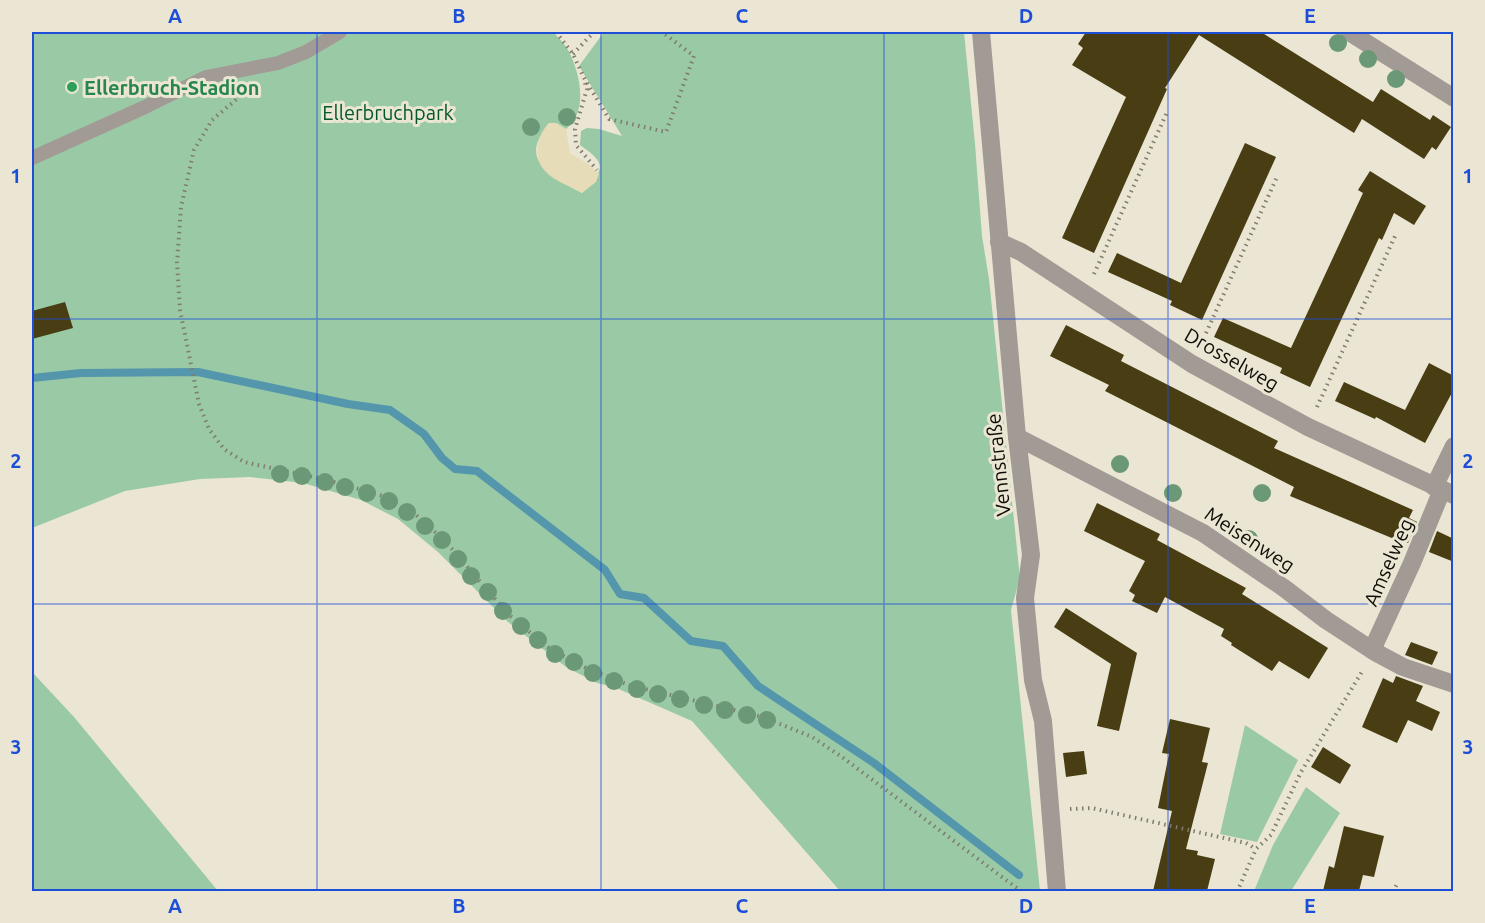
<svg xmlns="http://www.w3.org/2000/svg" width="1485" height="923" viewBox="0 0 1485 923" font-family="Ubuntu,sans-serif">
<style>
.green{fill:#9ac9a6}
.sand{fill:#e6dcb7}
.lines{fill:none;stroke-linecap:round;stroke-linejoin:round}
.stream{stroke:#5496ac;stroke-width:8}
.building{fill:#483d13}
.path{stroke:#7f7c6f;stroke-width:4;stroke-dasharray:1.5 4.5;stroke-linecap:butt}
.service{stroke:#a29b95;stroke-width:14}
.minor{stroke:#a29b95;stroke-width:18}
.tree{fill:#6b9877}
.grid{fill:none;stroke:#1d4ed8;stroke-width:1.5;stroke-opacity:0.55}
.leisure-dot{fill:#2e9e5b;stroke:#ebe6d3;stroke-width:2}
.labels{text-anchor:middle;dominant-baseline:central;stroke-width:6;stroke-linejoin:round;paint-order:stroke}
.leisure-label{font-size:20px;font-weight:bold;fill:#27864d;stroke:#ebe6d3;text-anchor:start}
.park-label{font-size:20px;fill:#03582b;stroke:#ebe6d3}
.street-label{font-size:20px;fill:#0f0d07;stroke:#ebe6d3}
.neatline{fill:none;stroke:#1d4ed8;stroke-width:2}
.grid-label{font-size:20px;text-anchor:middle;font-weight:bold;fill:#1d4ed8}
</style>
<rect width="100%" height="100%" fill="#ebe6d3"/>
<g class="green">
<path d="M32,32h308l-67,36 26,-6 23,-12 28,-18h203c5,5 11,11 15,18 12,22 21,61 -2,79l-10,-6c-5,4 -14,10 -17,16 -14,28 25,44 43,54 21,-23 27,-28 -2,-48l1,-14 6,-3 12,1 23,7 -43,-70 25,-34h360l11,112 7,92 7,43 31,299 -9,32 29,281h-200l-148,-170 -78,-34 -17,-4 -31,-16 -58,-45 -70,-70 -40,-33 -37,-19 -58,-17 -53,-6 -50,2 -75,12 -93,37z"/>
<polygon points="32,672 74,717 218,891 32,891"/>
<polygon points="1245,725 1298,760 1257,842 1220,834"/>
<polygon points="1306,787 1340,813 1291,891 1254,891 1273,845"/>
</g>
<path class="sand" d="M549,123h7l10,6 4,24 18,11 11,10 -3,8 -14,11c-12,-7 -28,-12 -37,-22 -13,-14 -8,-36 4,-48z"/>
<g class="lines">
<polyline class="stream" points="32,378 81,373 198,372 348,404 390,410 424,434 442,458 455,469 477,471 605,570 620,594 644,598 691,641 723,646 758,686 874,763 1019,875"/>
</g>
<g class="building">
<polygon points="1086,32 1261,32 1373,102 1381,89 1430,120 1433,115 1451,127 1436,150 1432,147 1424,159 1362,119 1354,133 1199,35 1165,88 1167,89 1094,253 1062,238 1126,97 1072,65 1083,48 1078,44"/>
<polygon points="1245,143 1276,157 1202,320 1170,305 1172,301 1108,272 1117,253 1181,283"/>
<polygon points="1370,171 1426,206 1414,225 1394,213 1382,240 1379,238 1310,387 1280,373 1282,368 1214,337 1223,318 1291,348 1363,193 1358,190"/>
<polygon points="65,302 73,328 32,339 32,311"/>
<polygon points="1066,325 1124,355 1121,361 1278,441 1274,448 1413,510 1409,518 1417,522 1408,543 1400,539 1399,541 1290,496 1294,487 1105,391 1109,385 1050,356"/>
<polygon points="1429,363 1454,376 1454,389 1425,443 1376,417 1375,419 1335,401 1344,382 1405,410"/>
<polygon points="1097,503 1160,534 1157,540 1246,588 1242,594 1328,648 1309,679 1279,661 1272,671 1231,645 1232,643 1221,636 1224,629 1165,597 1157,613 1132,601 1135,595 1129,591 1145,561 1084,531"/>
<polygon points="1437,531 1454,539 1454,562 1429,552"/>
<polygon points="1066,608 1137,653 1119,731 1097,726 1111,664 1054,627"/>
<polygon points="1411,642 1438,652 1432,665 1405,655"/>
<polygon points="1396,676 1423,686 1416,701 1440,712 1432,731 1408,720 1397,743 1362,727 1383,678 1393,683"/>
<polygon points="1170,719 1210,728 1202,762 1208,763 1186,849 1198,851 1197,855 1215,859 1207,891 1153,891 1172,811 1158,808 1169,754 1162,753"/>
<polygon points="1323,747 1351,765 1340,784 1311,767"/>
<polygon points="1084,751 1087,774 1066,777 1063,753"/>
<polygon points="1344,826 1384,836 1374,877 1363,875 1359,891 1323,891 1329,866 1334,868"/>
</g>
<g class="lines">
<g class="path">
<polyline points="556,32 573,54 583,76 609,119 666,132 694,56 662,32"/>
<polyline points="573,54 594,32"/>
<polyline points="585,83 587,89 575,129 576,145 597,170"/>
<polyline points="250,88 212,120 194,150 181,207 177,263 180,310 199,404 209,429 224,449 244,462 327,480 380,495 416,515 446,542 508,614 550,649 588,669 629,685 763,717 812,737 842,757 1022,892"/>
<polyline points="1094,274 1168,110"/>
<polyline points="1201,344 1277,177"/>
<polyline points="1317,407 1396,234"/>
<polyline points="1070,809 1092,808 1246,843 1256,849"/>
<polyline points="1237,892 1256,849 1271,835 1301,772 1363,670"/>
<polyline points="1393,892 1397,884"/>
</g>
<polyline class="service" points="32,158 145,107 206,77 278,63 306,52 340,32"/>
<g class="minor">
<polyline points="981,32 1017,437 1031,555 1025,598 1033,680 1043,721 1057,892"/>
<polyline points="1349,32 1454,98"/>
<polyline points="999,242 1021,252 1192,364 1308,427 1454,495"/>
<polyline points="1017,437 1203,533 1284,588 1326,620 1375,652 1403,667 1454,684"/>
<polyline points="1434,487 1454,446"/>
<polyline points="1372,650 1412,563 1442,490"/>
</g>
</g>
<g class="tree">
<circle cx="1338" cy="43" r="9"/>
<circle cx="1368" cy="59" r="9"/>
<circle cx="1396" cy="79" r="9"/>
<circle cx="567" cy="117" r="9"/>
<circle cx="531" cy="127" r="9"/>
<circle cx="1120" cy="464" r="9"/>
<circle cx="280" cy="474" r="9"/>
<circle cx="302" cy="476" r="9"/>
<circle cx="325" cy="482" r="9"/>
<circle cx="345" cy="487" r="9"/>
<circle cx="367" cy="493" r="9"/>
<circle cx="1173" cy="493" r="9"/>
<circle cx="1262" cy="493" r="9"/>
<circle cx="389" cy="501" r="9"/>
<circle cx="407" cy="512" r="9"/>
<circle cx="425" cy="526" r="9"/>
<circle cx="1249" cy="539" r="9"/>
<circle cx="442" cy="540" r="9"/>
<circle cx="458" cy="559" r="9"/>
<circle cx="471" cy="576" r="9"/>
<circle cx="488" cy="592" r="9"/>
<circle cx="503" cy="611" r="9"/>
<circle cx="521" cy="626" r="9"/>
<circle cx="538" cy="640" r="9"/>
<circle cx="555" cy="654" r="9"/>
<circle cx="574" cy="662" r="9"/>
<circle cx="593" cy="673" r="9"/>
<circle cx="614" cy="681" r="9"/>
<circle cx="637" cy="689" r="9"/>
<circle cx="658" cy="694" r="9"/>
<circle cx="680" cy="699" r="9"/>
<circle cx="704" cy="705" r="9"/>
<circle cx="725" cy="710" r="9"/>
<circle cx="747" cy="715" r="9"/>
<circle cx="767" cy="720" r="9"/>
</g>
<path class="grid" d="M317,32v860M601,32v860M884,32v860M1168,32v860M32,319h1422M32,604h1422"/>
<circle class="leisure-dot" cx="72" cy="87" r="6"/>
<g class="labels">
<g class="leisure-label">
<text x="84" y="87">Ellerbruch-Stadion</text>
</g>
<g class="park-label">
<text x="388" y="112">Ellerbruchpark</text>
</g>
<g class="street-label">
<text transform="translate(1232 359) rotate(30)">Drosselweg</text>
<text transform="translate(998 465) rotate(-96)">Vennstraße</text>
<text transform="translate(1250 539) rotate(33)">Meisenweg</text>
<text transform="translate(1388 562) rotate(-66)">Amselweg</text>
</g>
</g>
<rect width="1485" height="923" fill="none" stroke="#ebe6d3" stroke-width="66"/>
<rect x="33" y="33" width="1419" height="857" class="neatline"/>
<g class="grid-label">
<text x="175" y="23">A</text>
<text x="459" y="23">B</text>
<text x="742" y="23">C</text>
<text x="1026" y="23">D</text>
<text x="1310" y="23">E</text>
<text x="16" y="183">1</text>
<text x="1468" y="183">1</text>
<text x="16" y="468">2</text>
<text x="1468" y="468">2</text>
<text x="16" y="754">3</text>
<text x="1468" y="754">3</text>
<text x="175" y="913">A</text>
<text x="459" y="913">B</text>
<text x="742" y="913">C</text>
<text x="1026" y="913">D</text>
<text x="1310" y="913">E</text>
</g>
</svg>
